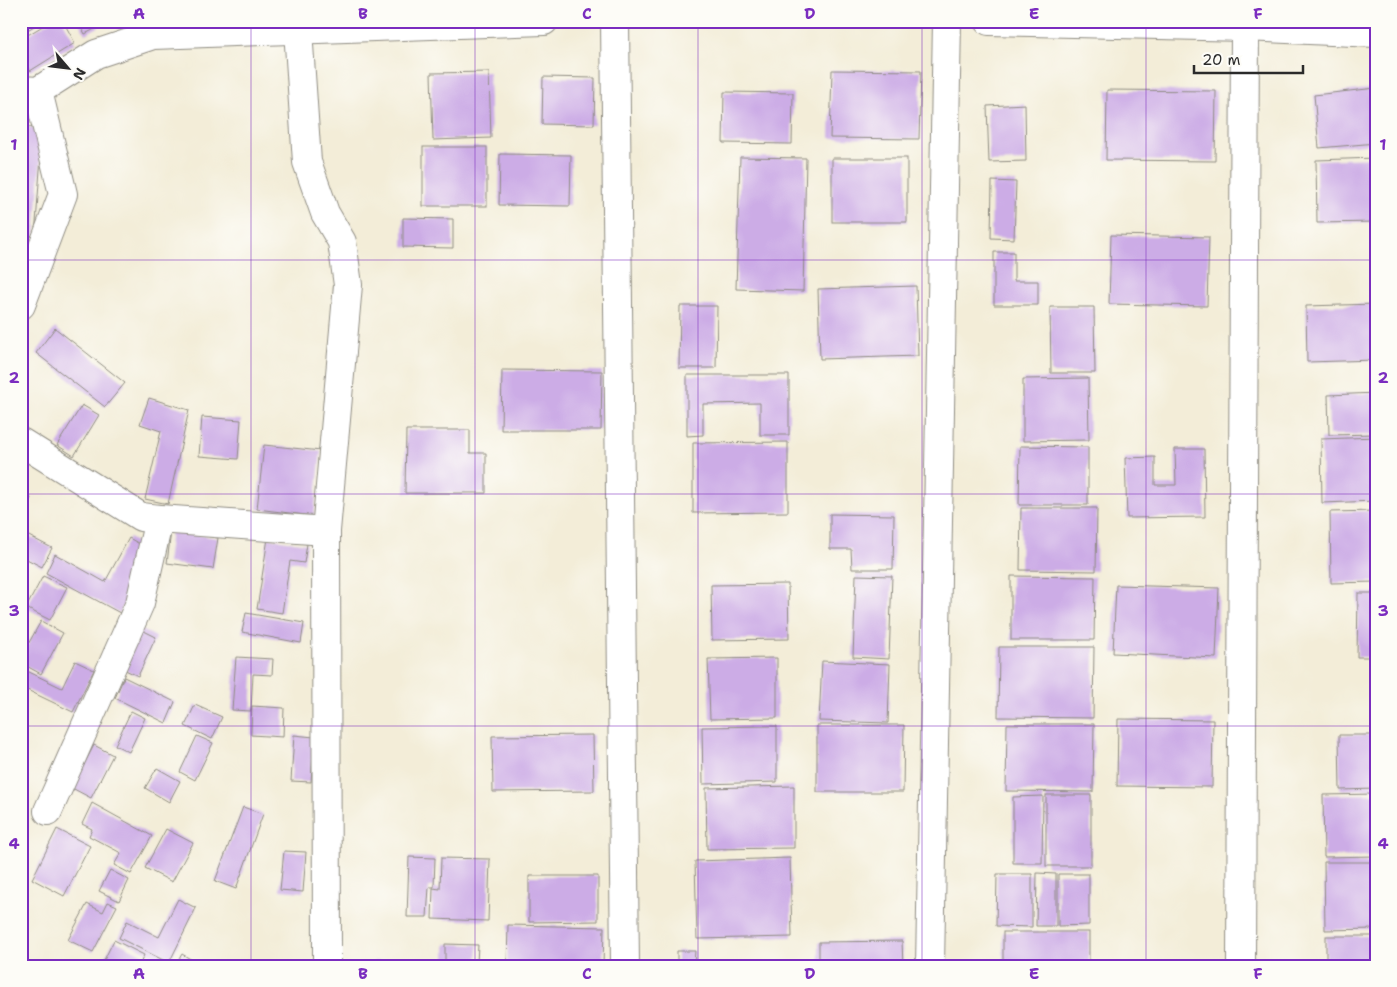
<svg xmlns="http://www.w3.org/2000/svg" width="1397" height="987" viewBox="0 0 1397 987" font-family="'Shantell Sans',sans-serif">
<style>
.building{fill:#ccace6}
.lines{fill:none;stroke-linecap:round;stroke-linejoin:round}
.street-casing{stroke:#8f8c82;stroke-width:30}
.street{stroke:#fff;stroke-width:28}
.grid{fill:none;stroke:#7b2cbf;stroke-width:1;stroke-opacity:0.55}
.neatline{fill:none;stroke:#7b2cbf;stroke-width:2}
.grid-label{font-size:16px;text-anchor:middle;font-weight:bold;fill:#7b2cbf}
</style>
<rect width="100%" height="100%" fill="#fdfcf7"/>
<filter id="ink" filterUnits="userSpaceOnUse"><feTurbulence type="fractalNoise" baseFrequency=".02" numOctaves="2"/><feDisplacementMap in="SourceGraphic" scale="10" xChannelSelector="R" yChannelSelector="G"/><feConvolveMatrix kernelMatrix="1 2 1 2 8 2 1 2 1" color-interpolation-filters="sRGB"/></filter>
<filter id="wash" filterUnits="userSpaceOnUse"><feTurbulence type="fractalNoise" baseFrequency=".0096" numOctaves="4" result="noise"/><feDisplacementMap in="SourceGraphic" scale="20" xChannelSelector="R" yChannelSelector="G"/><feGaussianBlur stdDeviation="1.12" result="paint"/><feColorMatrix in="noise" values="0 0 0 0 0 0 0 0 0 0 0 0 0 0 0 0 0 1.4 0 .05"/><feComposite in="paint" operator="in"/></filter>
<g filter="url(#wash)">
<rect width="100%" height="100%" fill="#f3edd8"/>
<g id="blocks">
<g class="building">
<polygon points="21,21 42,21 21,34"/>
<polygon points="51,21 63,21 75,43 30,71 21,56 21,39"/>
<polygon points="78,21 110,21 85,34"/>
<polygon points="832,70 921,71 919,139 830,138"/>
<polygon points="489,72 491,138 433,140 431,73"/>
<polygon points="543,77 595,78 594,125 542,124"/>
<polygon points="1376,88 1376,143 1319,148 1314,95"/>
<polygon points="1107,90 1216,91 1215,161 1106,160"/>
<polygon points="724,92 793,93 792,144 723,143"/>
<polygon points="1025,104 1026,161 989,162 987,106"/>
<polygon points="21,125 43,130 35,236 21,234"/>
<rect x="423" y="147" width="64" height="59"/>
<polygon points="500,154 571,155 570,206 499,205"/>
<polygon points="740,157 806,158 803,291 736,289"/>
<rect x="832" y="158" width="75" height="64"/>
<polygon points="1376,158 1376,222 1317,223 1316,160"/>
<polygon points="992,181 1016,182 1014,239 991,238"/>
<polygon points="403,218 453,219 453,248 403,247"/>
<polygon points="1111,235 1209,237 1207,306 1109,304"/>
<polygon points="994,252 1014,252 1014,281 1038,281 1038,305 994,305"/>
<polygon points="916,286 918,356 820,359 818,289"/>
<polygon points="1376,304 1376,360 1307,362 1306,306"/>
<polygon points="680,306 717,306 716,368 679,368"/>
<polygon points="1050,307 1094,307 1095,373 1051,373"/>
<polygon points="55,328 125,383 105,407 36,353"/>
<polygon points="502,370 602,371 601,430 501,430"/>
<polygon points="687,375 789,375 789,435 760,435 760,403 703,404 703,435 687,436"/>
<polygon points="1088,378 1089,440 1023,441 1023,379"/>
<polygon points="1376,393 1376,434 1329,435 1328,395"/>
<polygon points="149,398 189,410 168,504 145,499 161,431 140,424"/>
<polygon points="82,405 99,415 74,456 57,445"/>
<polygon points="202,417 241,420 238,459 199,456"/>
<polygon points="406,430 470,430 470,453 486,453 486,493 405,493"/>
<polygon points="1376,437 1376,501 1322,503 1321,439"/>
<polygon points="788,442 788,512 693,513 693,443"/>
<polygon points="264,445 321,451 314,516 257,509"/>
<polygon points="1020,446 1088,447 1088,505 1019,505"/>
<polygon points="1175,449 1204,449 1205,517 1127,518 1125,458 1155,457 1155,485 1176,485"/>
<polygon points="21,493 31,498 21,517"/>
<polygon points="1021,508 1097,508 1096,571 1020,570"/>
<polygon points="1376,511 1376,582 1331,583 1330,512"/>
<polygon points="830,514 894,515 893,569 852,569 851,549 830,549"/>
<polygon points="171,531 218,538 213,569 167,563"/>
<polygon points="21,532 52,548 42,567 21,556"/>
<polygon points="129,538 145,547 139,573 120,613 46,573 55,554 105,582"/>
<polygon points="268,538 307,544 304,563 290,561 282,613 257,609"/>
<polygon points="856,575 892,576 889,659 853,657"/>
<polygon points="43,576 67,587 50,620 26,608"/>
<polygon points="1011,576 1095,577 1094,640 1011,640"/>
<polygon points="788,584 789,639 712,640 711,585"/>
<polygon points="1116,585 1219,588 1216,658 1113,653"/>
<polygon points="1358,593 1376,593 1376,657 1357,657"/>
<polygon points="246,613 304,623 301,643 242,632"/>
<polygon points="41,621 63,633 41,674 21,663 21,657"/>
<polygon points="140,629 156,637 138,676 121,668"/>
<polygon points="999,647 1094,647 1093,718 998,717"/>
<polygon points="236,657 273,659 272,675 253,674 251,711 232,710"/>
<polygon points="777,658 777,718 710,719 708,659"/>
<polygon points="75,661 94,670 73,712 21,687 21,668 62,688"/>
<polygon points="822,661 890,664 888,723 819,721"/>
<polygon points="124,677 175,702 166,723 115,698"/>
<polygon points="195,705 222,717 212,739 185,726"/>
<polygon points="252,706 284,708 283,737 251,735"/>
<polygon points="131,711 145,718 129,752 115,745"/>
<polygon points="1118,719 1213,720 1212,787 1117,786"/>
<polygon points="1007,724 1094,724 1093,792 1006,791"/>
<polygon points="817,725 904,725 903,792 817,792"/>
<polygon points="777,726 777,782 703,784 702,727"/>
<polygon points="294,735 314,737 311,782 291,781"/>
<polygon points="593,735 594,791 493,792 492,736"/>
<polygon points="1339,735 1376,735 1376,789 1340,790"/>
<polygon points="197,736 213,743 195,780 180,772"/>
<polygon points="94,745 113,755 91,798 72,788"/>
<polygon points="157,768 180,781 169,802 145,788"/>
<polygon points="794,786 794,848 707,849 706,788"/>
<polygon points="1376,794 1376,856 1324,857 1323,795"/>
<rect x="1046" y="795" width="45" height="71"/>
<polygon points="1043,796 1042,863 1013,863 1013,797"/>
<polygon points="92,803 152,836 131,874 114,865 121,853 89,836 92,829 82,824"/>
<polygon points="243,807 263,814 236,889 215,881"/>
<polygon points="57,829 90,846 64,896 32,879"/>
<polygon points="166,829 193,843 172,882 145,868"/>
<polygon points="284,851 306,852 303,892 280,890"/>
<polygon points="409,857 435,858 434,887 429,887 427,917 407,917"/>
<polygon points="441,858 490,859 488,921 432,919 433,888 440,889"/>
<polygon points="790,858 792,937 697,939 695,861"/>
<polygon points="1324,862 1376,862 1376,929 1325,930"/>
<polygon points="110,870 129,880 119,901 99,891"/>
<polygon points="1037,873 1056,874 1056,926 1036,926"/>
<polygon points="997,874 1032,874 1032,927 996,926"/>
<polygon points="1058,874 1089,874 1089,925 1058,926"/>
<polygon points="529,876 598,876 598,921 529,922"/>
<polygon points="178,899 196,908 169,963 119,938 127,921 159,937"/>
<polygon points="108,902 117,906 93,952 68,940 87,904 103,912"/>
<polygon points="508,925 604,927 603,966 507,966"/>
<rect x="1003" y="932" width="86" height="34"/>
<rect x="1326" y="936" width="50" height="30"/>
<polygon points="114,940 144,955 139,966 101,966"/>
<polygon points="902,941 903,966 819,966 819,942"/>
<polygon points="445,944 478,945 477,963 445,962"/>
<polygon points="677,951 695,951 694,966 677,966"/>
<polygon points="182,954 202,966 175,966"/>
<polygon points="374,961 402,962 402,966 374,966"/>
</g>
</g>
</g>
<g filter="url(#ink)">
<use href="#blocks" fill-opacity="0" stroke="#8f8c82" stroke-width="1"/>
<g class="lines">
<g class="street-casing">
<g id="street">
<polyline points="615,21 625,966"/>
<polyline points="989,21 1245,27 1376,33"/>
<polyline points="298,30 307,162 325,213 342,242 348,285 326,531 327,966"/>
<polyline points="21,90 38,91 96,54 153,35 544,21"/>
<polyline points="21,305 63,194 38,91"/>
<polyline points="21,442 141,517 159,519 326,531"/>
<polyline points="48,811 140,603 159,519"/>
<polyline points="930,966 947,21"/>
<polyline points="1241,966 1245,21"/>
</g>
</g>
<use href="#street" class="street"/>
</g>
</g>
<path class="grid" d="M251,21v945M475,21v945M698,21v945M922,21v945M1146,21v945M21,260h1355M21,494h1355M21,726h1355"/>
<rect width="1397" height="987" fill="none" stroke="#fdfcf7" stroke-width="55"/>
<g transform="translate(68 68) rotate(118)" stroke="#fdfcf7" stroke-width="4" paint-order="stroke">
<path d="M0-4L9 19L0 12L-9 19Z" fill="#2b2b2b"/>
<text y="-8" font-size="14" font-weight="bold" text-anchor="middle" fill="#2b2b2b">N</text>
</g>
<path d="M1194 65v8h109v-8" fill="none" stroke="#2b2b2b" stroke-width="2.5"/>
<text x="1202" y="65" font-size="15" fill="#2b2b2b" stroke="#fdfcf7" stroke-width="4" paint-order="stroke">20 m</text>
<rect x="28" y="28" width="1342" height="932" class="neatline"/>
<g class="grid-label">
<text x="139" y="19">A</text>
<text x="363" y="19">B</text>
<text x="587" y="19">C</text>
<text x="810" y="19">D</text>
<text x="1034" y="19">E</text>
<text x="1258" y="19">F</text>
<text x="14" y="150">1</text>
<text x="1383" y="150">1</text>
<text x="14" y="383">2</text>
<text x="1383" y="383">2</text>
<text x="14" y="616">3</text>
<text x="1383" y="616">3</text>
<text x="14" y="849">4</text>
<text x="1383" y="849">4</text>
<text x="139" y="979">A</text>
<text x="363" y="979">B</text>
<text x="587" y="979">C</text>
<text x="810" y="979">D</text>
<text x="1034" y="979">E</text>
<text x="1258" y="979">F</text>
</g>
</svg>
